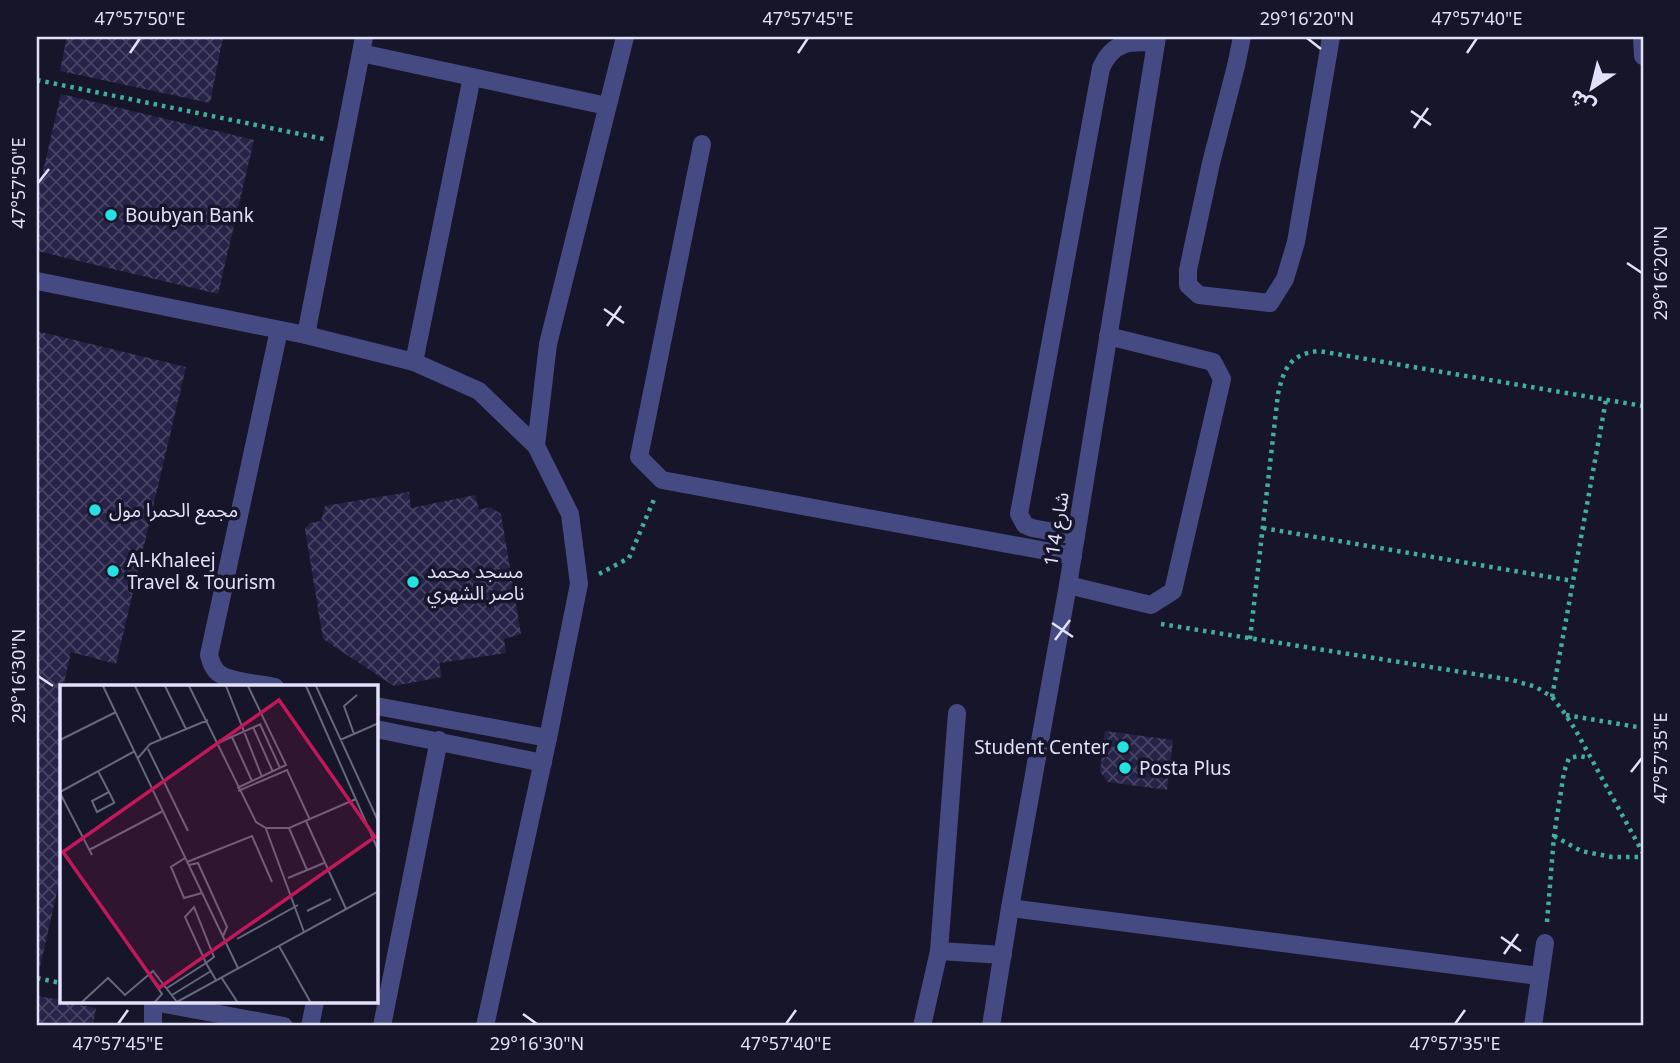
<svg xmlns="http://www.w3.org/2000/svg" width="1680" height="1063" viewBox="0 0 1680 1063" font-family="'Noto Sans','Noto Sans Arabic',sans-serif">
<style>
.building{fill:url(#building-cross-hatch)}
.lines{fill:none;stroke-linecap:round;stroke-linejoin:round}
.path{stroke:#42ae9d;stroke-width:4.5;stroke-dasharray:3.5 5;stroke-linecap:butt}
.minor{stroke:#464a82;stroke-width:18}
.ticks{fill:none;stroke:#e1e1fb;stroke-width:2.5}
.poi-dot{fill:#26e1e2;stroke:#161529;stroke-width:2.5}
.labels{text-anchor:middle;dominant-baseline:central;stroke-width:7;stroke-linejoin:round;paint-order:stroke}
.poi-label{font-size:19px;fill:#e1e1fb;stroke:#161529;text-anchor:start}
.street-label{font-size:19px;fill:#e1e1fb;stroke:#161529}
.inset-road{fill:none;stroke:#67677d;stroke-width:2}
.view{fill:#c2185b;fill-opacity:0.15;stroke:#c2185b;stroke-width:3.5}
.inset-edge{fill:none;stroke:#e1e1fb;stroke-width:3.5}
.neatline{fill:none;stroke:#e1e1fb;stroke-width:2.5}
.ticks-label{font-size:18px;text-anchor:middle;fill:#e1e1fb}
</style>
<defs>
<pattern id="building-cross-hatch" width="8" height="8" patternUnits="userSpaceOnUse" patternTransform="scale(1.75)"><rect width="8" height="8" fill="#272348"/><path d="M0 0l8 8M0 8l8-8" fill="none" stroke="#464363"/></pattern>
</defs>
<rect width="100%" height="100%" fill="#161529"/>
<g class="building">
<polygon points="67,37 223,37 210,103 60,71"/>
<polygon points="61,94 254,140 218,294 37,251 37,197"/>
<polygon points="37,331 186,367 116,664 71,652 63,687 61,687 61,874 40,967 37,967"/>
<polygon points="409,492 411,508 475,495 479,510 490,507 501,514 521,634 504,639 506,653 439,663 442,677 394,686 323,639 305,529 310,523 321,521 325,506"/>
<polygon points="1105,731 1173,740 1167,790 1108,782 1100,772"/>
<polygon points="37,996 61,1000 61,1002 96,1008 93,1026 37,1026"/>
</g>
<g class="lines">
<g class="path">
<polyline points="37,80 324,139"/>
<polyline points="1263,528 1573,581"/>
<polyline points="599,574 629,558 655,497"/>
<polyline points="1161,624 1512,680 1536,687 1552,697 1563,711 1575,729 1643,853"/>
<path d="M1250,639l28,-245c6,-26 12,-40 41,-43l324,55"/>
<polyline points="1552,697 1606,400"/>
<polyline points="1566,715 1643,728"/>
<polyline points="1554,836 1581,851 1612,857 1643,857"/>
<polyline points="1547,922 1554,836 1564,772 1569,758 1579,756 1590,758"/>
<polyline points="37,978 61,983"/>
</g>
<g class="minor">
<polyline points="1242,37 1236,66 1211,163 1188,270 1188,285 1199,295 1270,303 1285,279 1296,242 1331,37"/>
<polyline points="1642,37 1643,56"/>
<polyline points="361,53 607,106"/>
<polyline points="702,144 639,457 662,480 1073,556"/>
<polyline points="37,281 306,335 414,362 479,391 536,446 570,514 579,584 548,738 485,1026"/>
<polyline points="306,335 364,37"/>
<polyline points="414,362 472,77"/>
<polyline points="536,446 548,344 625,37"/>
<path d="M1076,536l-44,-8 -7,-3 -6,-11 82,-446c12,-27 29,-27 55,-25"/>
<polyline points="1068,585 1151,605 1173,591 1222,379 1213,362 1108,336"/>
<path d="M275,687c-13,-3 -45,-5 -55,-13 -7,-4 -9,-12 -11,-19l70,-325"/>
<polyline points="376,706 548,738"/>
<polyline points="376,729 543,763"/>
<polyline points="1010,908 1539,976"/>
<polyline points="939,951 1003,955"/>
<polyline points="153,1002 153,1026"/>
<polyline points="154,1002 284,1026"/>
<polyline points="310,1026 315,1002"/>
<polyline points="382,1026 439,740"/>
<polyline points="922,1026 939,951 957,713"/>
<polyline points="991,1026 1010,908 1068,585 1157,37"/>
<polyline points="1533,1026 1545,943"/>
</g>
</g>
<path class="ticks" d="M1307,38l14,11M130,53l10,-15M798,53l10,-15M1467,53l10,-15M1411,111l20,14M1414,128l14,-20M38,183l11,-14M1627,263l15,10M604,309l20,14M607,326l14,-20M1052,623l21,14M1055,640l15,-20M38,676l15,10M1631,772l11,-14M1501,937l20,14M1504,954l14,-20M523,1014l14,10M118,1024l10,-14M786,1024l10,-14M1455,1024l10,-14"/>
<g class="poi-dot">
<circle cx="111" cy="215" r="7"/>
<circle cx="95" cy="510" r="7"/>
<circle cx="113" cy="571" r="7"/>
<circle cx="413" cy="582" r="7"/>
<circle cx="1123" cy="747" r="7"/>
<circle cx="1125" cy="768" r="7"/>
</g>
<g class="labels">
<g class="poi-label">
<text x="125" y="215">Boubyan Bank</text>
<text x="109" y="510">مجمع الحمرا مول</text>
<text x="127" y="560">Al-Khaleej<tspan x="127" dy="22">Travel &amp; Tourism</tspan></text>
<text x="427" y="571">مسجد محمد<tspan x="427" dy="22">ناصر الشهري</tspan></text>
<text x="1109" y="747" text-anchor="end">Student Center</text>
<text x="1139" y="768">Posta Plus</text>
</g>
<g class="street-label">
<text transform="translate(1056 529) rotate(-81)">شارع 114</text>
</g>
</g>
<g transform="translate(60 685)">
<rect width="318" height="318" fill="#161529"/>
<path class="inset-road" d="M43,1l135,282M75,1l26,53M105,1l21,43M129,1l67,136 10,6h23l67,-29M166,1l36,91M246,1l73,166M256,1l63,137M200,39l20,44M193,42l20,45M294,49l-10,-28 13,-11M172,52l20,44M0,55l56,-28M280,55l39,-17M158,58l43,-19M88,64l40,82M78,73l12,-14 58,-24M38,86l11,21 5,10v1l-17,9 -5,-11 17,-9M177,103l49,-23 -38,-79M178,106l49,-21 23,50M0,107l75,-41M0,108l32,62M246,136l40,88M229,143l18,42M206,144l38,103M29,165l74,-39M125,173l-14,9 13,31 18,-5M127,177l65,-26 20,46M129,180l9,-2 29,64 -4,9M228,193l36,-15M247,226l24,-12M177,254l61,-34M219,261l32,57M89,290l13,19 -8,9M161,292l17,26M107,303l39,-25 8,-6 -20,-50 -9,10 21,46 10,17M112,310l39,-24M21,318l27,-25 17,17 28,-24 24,31M115,318l204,-112"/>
<path class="view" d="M219,15l96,137 -216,151 -96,-136z"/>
<rect width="318" height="318" class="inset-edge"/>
</g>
<rect width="1680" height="1063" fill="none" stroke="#161529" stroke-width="77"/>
<g transform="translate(1592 88) rotate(215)" stroke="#161529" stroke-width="5" paint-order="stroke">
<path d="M0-5L12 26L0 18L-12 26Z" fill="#e1e1fb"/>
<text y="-10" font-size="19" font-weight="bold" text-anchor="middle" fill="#e1e1fb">ش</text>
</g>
<rect x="38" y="38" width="1604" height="986" class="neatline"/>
<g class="ticks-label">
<text x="140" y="25">47°57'50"E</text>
<text x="808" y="25">47°57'45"E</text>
<text x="1307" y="25">29°16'20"N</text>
<text x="1477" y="25">47°57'40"E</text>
<text transform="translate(19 183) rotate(-90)" y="6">47°57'50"E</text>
<text transform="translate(1661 273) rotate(-90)" y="6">29°16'20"N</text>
<text transform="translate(19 676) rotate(-90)" y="6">29°16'30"N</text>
<text transform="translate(1661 758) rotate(-90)" y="6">47°57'35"E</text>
<text x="118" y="1050">47°57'45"E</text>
<text x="537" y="1050">29°16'30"N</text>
<text x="786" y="1050">47°57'40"E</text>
<text x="1455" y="1050">47°57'35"E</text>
</g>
</svg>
